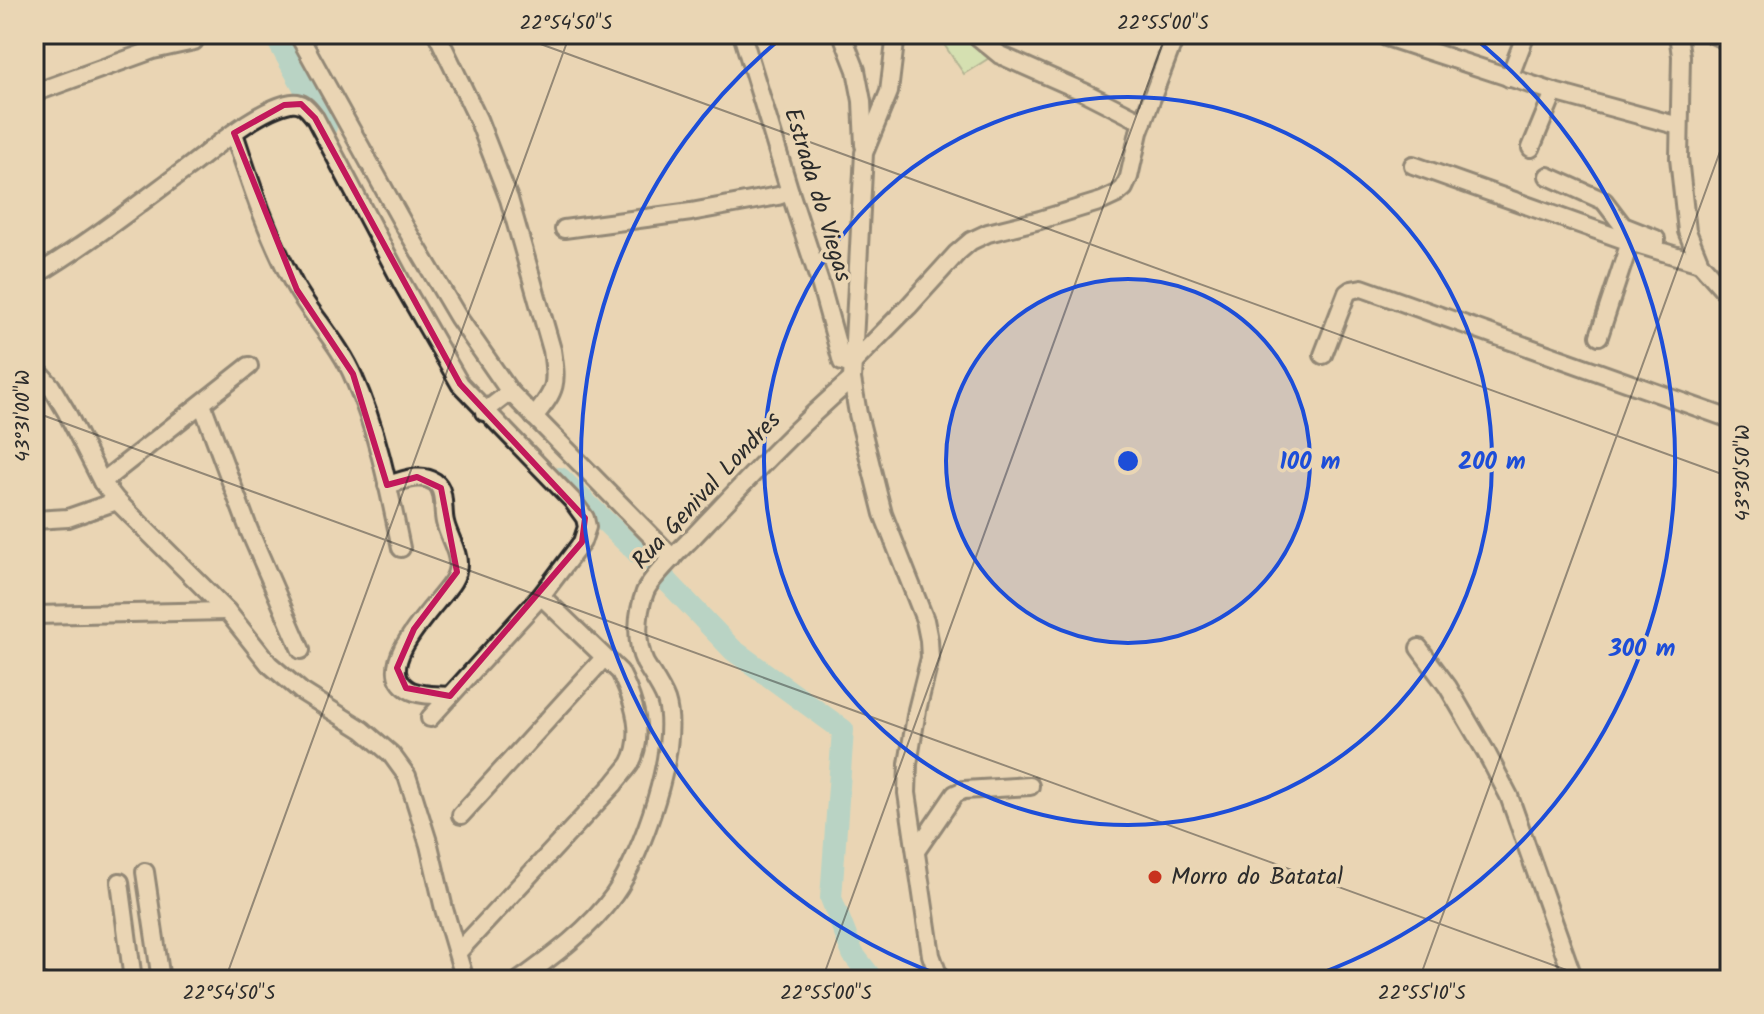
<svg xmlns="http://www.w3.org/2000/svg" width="1764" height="1014" viewBox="0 0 1764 1014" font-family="Kalam,sans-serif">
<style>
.green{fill:#bcedad;stroke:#748c6c;stroke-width:2}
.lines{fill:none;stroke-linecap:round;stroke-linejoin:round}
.river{stroke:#7fd1d7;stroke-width:22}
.minor-casing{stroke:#2b2b2b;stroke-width:22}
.minor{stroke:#ead6b4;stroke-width:16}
.marked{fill:none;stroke:#c2185b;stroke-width:6;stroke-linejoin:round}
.ticks{fill:none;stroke:#2b2b2b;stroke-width:2;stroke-opacity:0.45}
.ring{fill:none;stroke:#1d4ed8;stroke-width:4}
.poi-dot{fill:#c8321e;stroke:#ead6b4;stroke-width:3}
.labels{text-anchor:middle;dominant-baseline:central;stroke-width:7;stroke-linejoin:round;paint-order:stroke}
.street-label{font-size:24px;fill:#2b2b2b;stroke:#ead6b4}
.poi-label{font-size:24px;fill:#2b2b2b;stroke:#ead6b4;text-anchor:start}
.centre{fill:#1d4ed8;stroke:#ead6b4;stroke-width:4}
.ring-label{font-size:24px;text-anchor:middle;font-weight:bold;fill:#1d4ed8;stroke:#ead6b4;stroke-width:7;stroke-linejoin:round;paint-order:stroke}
.neatline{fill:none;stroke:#2b2b2b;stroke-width:3}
.ticks-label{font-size:20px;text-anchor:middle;fill:#2b2b2b}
</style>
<rect width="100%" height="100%" fill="#ead6b4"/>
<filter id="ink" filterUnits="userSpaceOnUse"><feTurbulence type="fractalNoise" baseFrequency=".0125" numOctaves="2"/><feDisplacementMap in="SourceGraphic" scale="16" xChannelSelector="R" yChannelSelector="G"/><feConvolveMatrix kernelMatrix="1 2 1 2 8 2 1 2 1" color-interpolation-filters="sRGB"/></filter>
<g filter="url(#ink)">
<polygon class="green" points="943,34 1027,34 964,74 943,43"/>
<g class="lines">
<g class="river">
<polyline points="274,34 326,127"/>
<polyline points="560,478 670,584 733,650 843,730 831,898 853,954 873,980"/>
</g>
<g class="minor-casing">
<g id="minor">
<polyline points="298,34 405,227 458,317 510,392 673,558"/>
<path d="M437,34l41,85 31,80 43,151c5,34 5,39 -18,67"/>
<polyline points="742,34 790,192 821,286 842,362 851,365 908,307 957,253 971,241 988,233 1040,220 1102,201 1117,194 1124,188 1129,177 1139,132 1176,34"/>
<polyline points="842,34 856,70 862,101 864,145"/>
<polyline points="896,34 889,92 864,153 852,379 858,414 883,514 925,620 929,640 930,658 917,710 908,764 907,793 931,955 940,980"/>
<polyline points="1678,34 1681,56 1679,158 1687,231 1700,263 1730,297"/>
<polyline points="1712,34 1730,42"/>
<polyline points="977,36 1000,55 1084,92 1143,122"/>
<polyline points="1386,37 1554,92 1679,126"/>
<polyline points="1509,78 1526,34"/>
<polyline points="34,93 153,50 194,41"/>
<path d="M234,133c17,52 34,104 61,153 17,30 46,60 59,92 24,54 35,112 47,170"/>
<polyline points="1531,148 1554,92"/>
<polyline points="1413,165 1630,242 1700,263"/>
<polyline points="1548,176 1604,201 1623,226 1656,239"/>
<polyline points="564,229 691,212 778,196 790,192"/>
<path d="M34,276c54,-32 102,-70 152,-107 27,-20 72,-60 105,-66 12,-2 17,6 24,15l87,165 58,101 112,116 13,18 2,9 -5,15 -41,54 -111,122"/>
<polyline points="1599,336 1630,242"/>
<polyline points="1323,355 1347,293 1351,290 1362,288 1730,419"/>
<polyline points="34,366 51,386 66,411 102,482 117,501 227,611 269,664 301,691 363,730 391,754 407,776 414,797 429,845 444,909 465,980"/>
<polyline points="202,404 249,530 301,650"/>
<polyline points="484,412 510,392"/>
<polyline points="102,482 249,366"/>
<path d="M387,485c16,-4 33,-13 48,-3 11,8 7,28 10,40 3,14 13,28 13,41 0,6 -2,13 -5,18 -12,21 -83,84 -45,108 11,7 29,6 42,7"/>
<polyline points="34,520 68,518 117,501"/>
<polyline points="34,615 227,611"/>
<polyline points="1419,648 1448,687 1486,752 1509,796 1574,980"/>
<polyline points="461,815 604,658"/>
<polyline points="916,851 955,794 964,790 1030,786"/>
<polyline points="145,872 161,980"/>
<polyline points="120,882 133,980"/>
<path d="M458,952l156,-168c5,-7 11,-13 16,-20 16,-29 4,-64 -10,-92l-79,-76"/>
<path d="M520,980c33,-24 70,-51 94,-85 28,-39 67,-149 52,-195 -5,-13 -14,-25 -21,-37 -10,-20 -8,-50 0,-71 6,-15 35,-42 48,-55 51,-54 102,-109 159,-158"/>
</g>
</g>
<use href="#minor" class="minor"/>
</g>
</g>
<path d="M0 0H1764V1014H0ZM301,104l14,14 145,266 125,134 -3,24 -132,154 -44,-8 -9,-20 17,-39 43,-57 -16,-84 -24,-11 -30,8 -34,-111 -56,-84 -63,-157 50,-28z" fill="#ead6b4" fill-opacity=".55" fill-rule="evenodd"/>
<path class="marked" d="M301,104l14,14 145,266 125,134 -3,24 -132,154 -44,-8 -9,-20 17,-39 43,-57 -16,-84 -24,-11 -30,8 -34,-111 -56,-84 -63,-157 50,-28z"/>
<path class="ticks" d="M513,34l1217,443M34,412l1560,568M34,965l42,15M225,980l345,-946M822,980l344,-946M1419,980l311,-856"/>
<circle cx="1128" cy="461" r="182" fill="#1d4ed8" fill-opacity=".12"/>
<g class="ring">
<circle cx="1128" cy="461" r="182"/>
<circle cx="1128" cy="461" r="364"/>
<path d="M954 980A547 547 0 0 1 784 36M1472 36A547 547 0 0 1 1302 980"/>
</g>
<circle class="poi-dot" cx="1155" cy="877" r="8"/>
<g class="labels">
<g class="street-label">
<text transform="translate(817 195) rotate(73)">Estrada do Viegas</text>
<text transform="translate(707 491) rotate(-47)">Rua Genival Londres</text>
</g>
<g class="poi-label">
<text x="1171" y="877">Morro do Batatal</text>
</g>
</g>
<circle cx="1128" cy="461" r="12" class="centre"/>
<g class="ring-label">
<text x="1310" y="469">100 m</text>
<text x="1492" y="469">200 m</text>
<text x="1642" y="656">300 m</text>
</g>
<rect width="1764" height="1014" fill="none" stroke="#ead6b4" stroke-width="88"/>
<rect x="44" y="44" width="1676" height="926" class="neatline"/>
<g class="ticks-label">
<text x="566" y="29">22°54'50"S</text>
<text x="1163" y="29">22°55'00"S</text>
<text transform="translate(22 416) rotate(-90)" y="7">43°31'00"W</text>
<text transform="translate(1742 473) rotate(-90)" y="7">43°30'50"W</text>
<text x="229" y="999">22°54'50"S</text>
<text x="826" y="999">22°55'00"S</text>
<text x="1422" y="999">22°55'10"S</text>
</g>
</svg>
